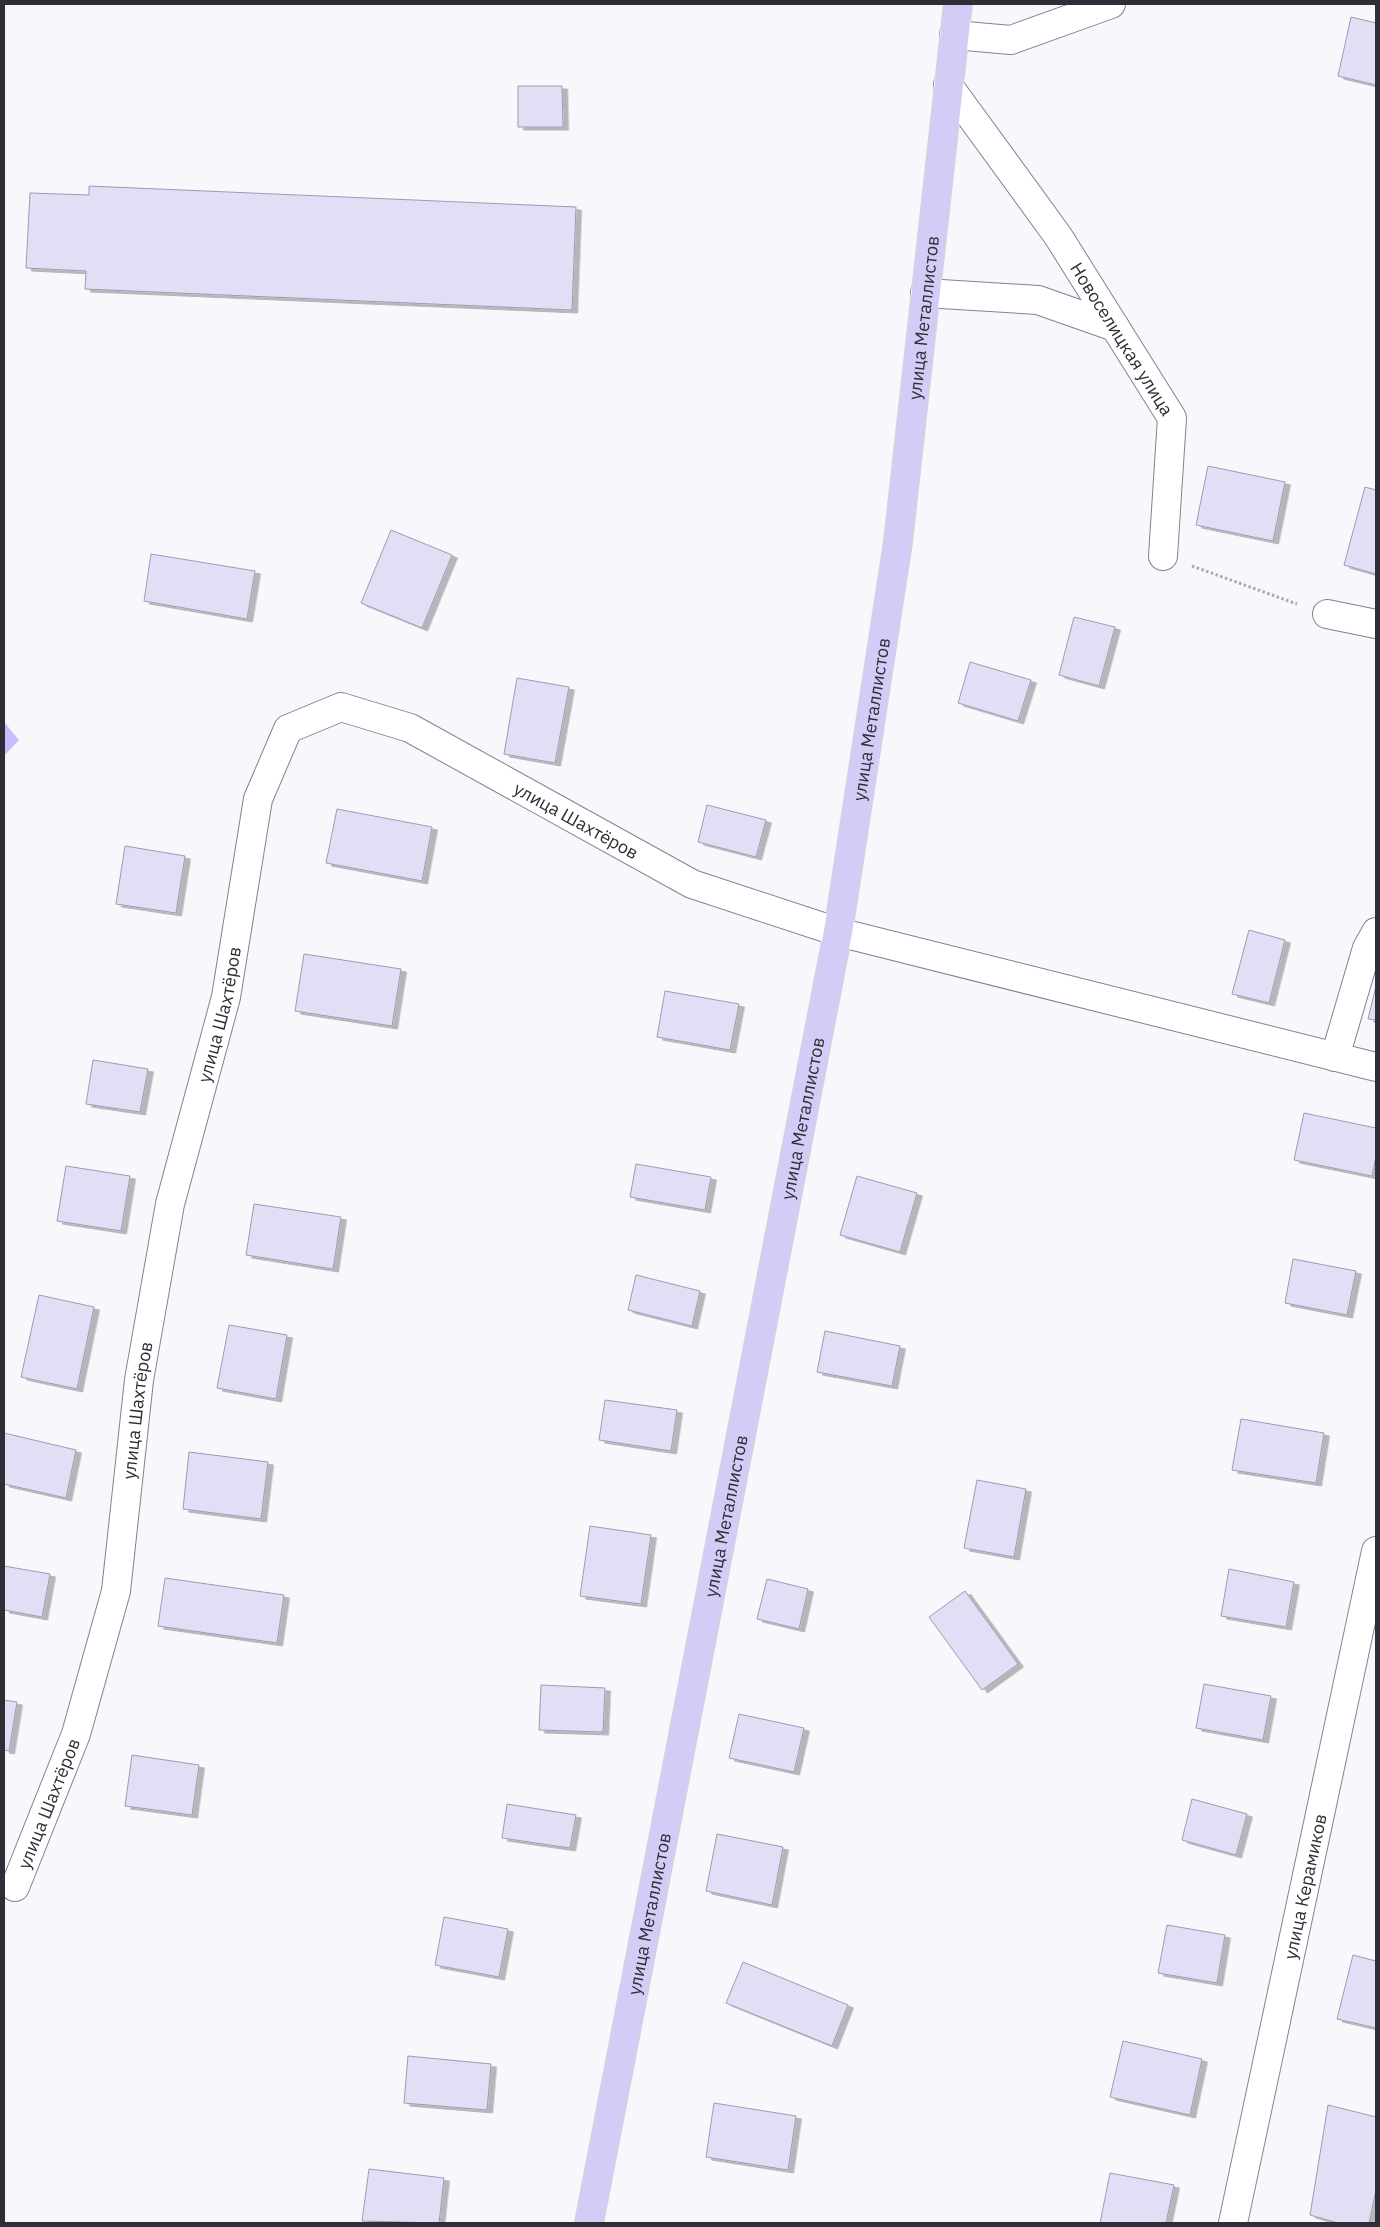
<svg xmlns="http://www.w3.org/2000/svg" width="1380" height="2227" viewBox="0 0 1380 2227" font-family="'IBM Plex Sans',sans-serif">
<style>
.forest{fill:#cbbcfe}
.building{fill:#e3def6;stroke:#9e9ab0;filter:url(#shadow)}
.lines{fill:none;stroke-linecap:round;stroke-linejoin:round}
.minor-casing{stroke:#848095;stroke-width:30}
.major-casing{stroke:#d5d5d7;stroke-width:30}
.path{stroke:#aba9b0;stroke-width:3;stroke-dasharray:2.5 2.5;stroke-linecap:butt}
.minor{stroke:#fff;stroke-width:28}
.major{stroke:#d5cbf7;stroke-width:28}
.labels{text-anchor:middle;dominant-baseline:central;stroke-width:4.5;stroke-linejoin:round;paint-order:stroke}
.street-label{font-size:18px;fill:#2f2d36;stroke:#fff}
</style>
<defs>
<filter id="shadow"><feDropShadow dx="5.5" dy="3" stdDeviation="0" flood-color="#0004"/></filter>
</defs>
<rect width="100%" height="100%" fill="#f8f7fc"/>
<polygon class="forest" points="4,722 19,740 4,756"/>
<g class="building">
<polygon points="1351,17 1376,23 1376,85 1338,76"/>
<polygon points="518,86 562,86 563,127 518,127"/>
<polygon points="89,186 576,207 572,310 85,289 86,271 26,268 30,193 89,195"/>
<polygon points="1208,466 1285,482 1273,541 1196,525"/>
<polygon points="1365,487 1376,490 1376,574 1344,565"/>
<polygon points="391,530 452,555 422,628 361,603"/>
<polygon points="151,554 255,571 247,619 144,601"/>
<polygon points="1074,617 1115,627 1099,686 1059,675"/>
<polygon points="970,662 1031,680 1018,721 958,703"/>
<polygon points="517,678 569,687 555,763 504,754"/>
<polygon points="707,805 766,820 756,857 698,842"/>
<polygon points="337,809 432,827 422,881 326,863"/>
<polygon points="125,846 185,856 176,913 116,904"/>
<polygon points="1249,930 1285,940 1269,1003 1232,994"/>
<polygon points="304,954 401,969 392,1026 295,1011"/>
<polygon points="1376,986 1376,1020 1368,1019"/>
<polygon points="665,991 739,1004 730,1050 657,1037"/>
<polygon points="93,1060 148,1069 140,1112 86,1104"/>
<polygon points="1304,1113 1376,1128 1376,1156 1372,1176 1294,1160"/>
<polygon points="636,1164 711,1177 705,1210 630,1197"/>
<polygon points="66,1166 130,1176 121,1231 57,1221"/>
<polygon points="857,1176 917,1193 900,1252 840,1235"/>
<polygon points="254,1204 341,1217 333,1269 246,1255"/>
<polygon points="1293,1259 1356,1271 1347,1315 1285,1303"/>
<polygon points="636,1275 700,1291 692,1326 628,1310"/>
<polygon points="39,1295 94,1307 77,1389 21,1377"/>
<polygon points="229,1325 287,1335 276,1399 217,1388"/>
<polygon points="825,1331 900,1346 892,1386 817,1372"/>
<polygon points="605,1400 677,1410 671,1451 599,1440"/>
<polygon points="1241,1419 1324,1433 1316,1483 1232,1470"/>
<polygon points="4,1433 76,1450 66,1498 4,1484"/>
<polygon points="189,1452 268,1462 261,1519 183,1509"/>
<polygon points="977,1480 1026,1489 1014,1557 964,1548"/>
<polygon points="590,1526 651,1535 641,1604 580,1596"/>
<polygon points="4,1566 50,1574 42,1617 4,1610"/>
<polygon points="1229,1569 1294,1582 1286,1627 1221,1616"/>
<polygon points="165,1578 284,1595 277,1643 158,1626"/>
<polygon points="767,1579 808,1589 799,1629 757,1619"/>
<polygon points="965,1591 1018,1664 982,1690 929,1617"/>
<polygon points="1204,1684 1271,1696 1263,1740 1196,1728"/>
<polygon points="541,1685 605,1688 603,1732 539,1730"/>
<polygon points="4,1700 17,1702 9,1751 4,1750"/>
<polygon points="739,1714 804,1728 794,1772 729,1758"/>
<polygon points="132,1755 199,1765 192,1815 125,1806"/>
<polygon points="1192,1799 1247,1814 1236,1855 1182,1840"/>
<polygon points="507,1804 576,1815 570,1848 502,1838"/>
<polygon points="717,1834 783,1847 772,1905 706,1891"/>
<polygon points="444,1917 508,1929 499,1977 435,1965"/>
<polygon points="1167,1925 1225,1935 1217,1983 1158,1973"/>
<polygon points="1353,1955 1376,1961 1376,2028 1337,2019"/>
<polygon points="743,1962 848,2005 832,2046 726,2003"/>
<polygon points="1123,2041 1202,2059 1190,2115 1110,2097"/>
<polygon points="408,2056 491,2064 487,2110 404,2103"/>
<polygon points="714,2103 796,2116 788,2170 706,2157"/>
<polygon points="1328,2105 1376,2117 1376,2190 1369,2223 1338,2223 1310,2215"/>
<polygon points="369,2169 444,2178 439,2223 362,2221"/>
<polygon points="1110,2173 1174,2185 1166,2223 1100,2223"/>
</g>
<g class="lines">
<g class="minor-casing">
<g id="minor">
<polyline points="954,35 1011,40 1111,4"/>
<path id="s1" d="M948,85l110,151 114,182 -9,138"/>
<polyline points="925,293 1038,300 1115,327"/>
<polyline points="1327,614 1376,624"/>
<polyline points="1335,1057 1367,948 1376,932"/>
<path id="s2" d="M15,1887l61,-153 40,-143 23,-211 31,-176 56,-207 32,-198 30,-70 53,-22 69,21 282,156 146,48 538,135"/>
<path id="s3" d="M1233,2223l143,-672"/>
</g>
</g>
<g class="major-casing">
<g id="major">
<path id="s4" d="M589,2223l249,-1291 60,-390 60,-538"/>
</g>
</g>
<polyline class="path" points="1192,566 1297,604"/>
<use href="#minor" class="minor"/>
<use href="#major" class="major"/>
</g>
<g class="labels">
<g class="street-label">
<text stroke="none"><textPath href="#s4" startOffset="1935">улица Металлистов</textPath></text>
<text stroke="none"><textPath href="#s1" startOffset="308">Новоселицкая улица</textPath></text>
<text stroke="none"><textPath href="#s4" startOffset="1530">улица Металлистов</textPath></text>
<text stroke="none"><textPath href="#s2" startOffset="1515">улица Шахтёров</textPath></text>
<text stroke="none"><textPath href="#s2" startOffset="900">улица Шахтёров</textPath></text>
<text stroke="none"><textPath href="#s4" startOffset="1125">улица Металлистов</textPath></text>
<text stroke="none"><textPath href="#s2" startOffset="495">улица Шахтёров</textPath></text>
<text stroke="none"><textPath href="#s4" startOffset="720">улица Металлистов</textPath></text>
<text stroke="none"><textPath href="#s2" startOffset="90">улица Шахтёров</textPath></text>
<text stroke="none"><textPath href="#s3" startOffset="344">улица Керамиков</textPath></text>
<text stroke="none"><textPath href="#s4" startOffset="315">улица Металлистов</textPath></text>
</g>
</g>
<rect width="1380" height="2227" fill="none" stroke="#2f2d36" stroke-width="10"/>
</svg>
